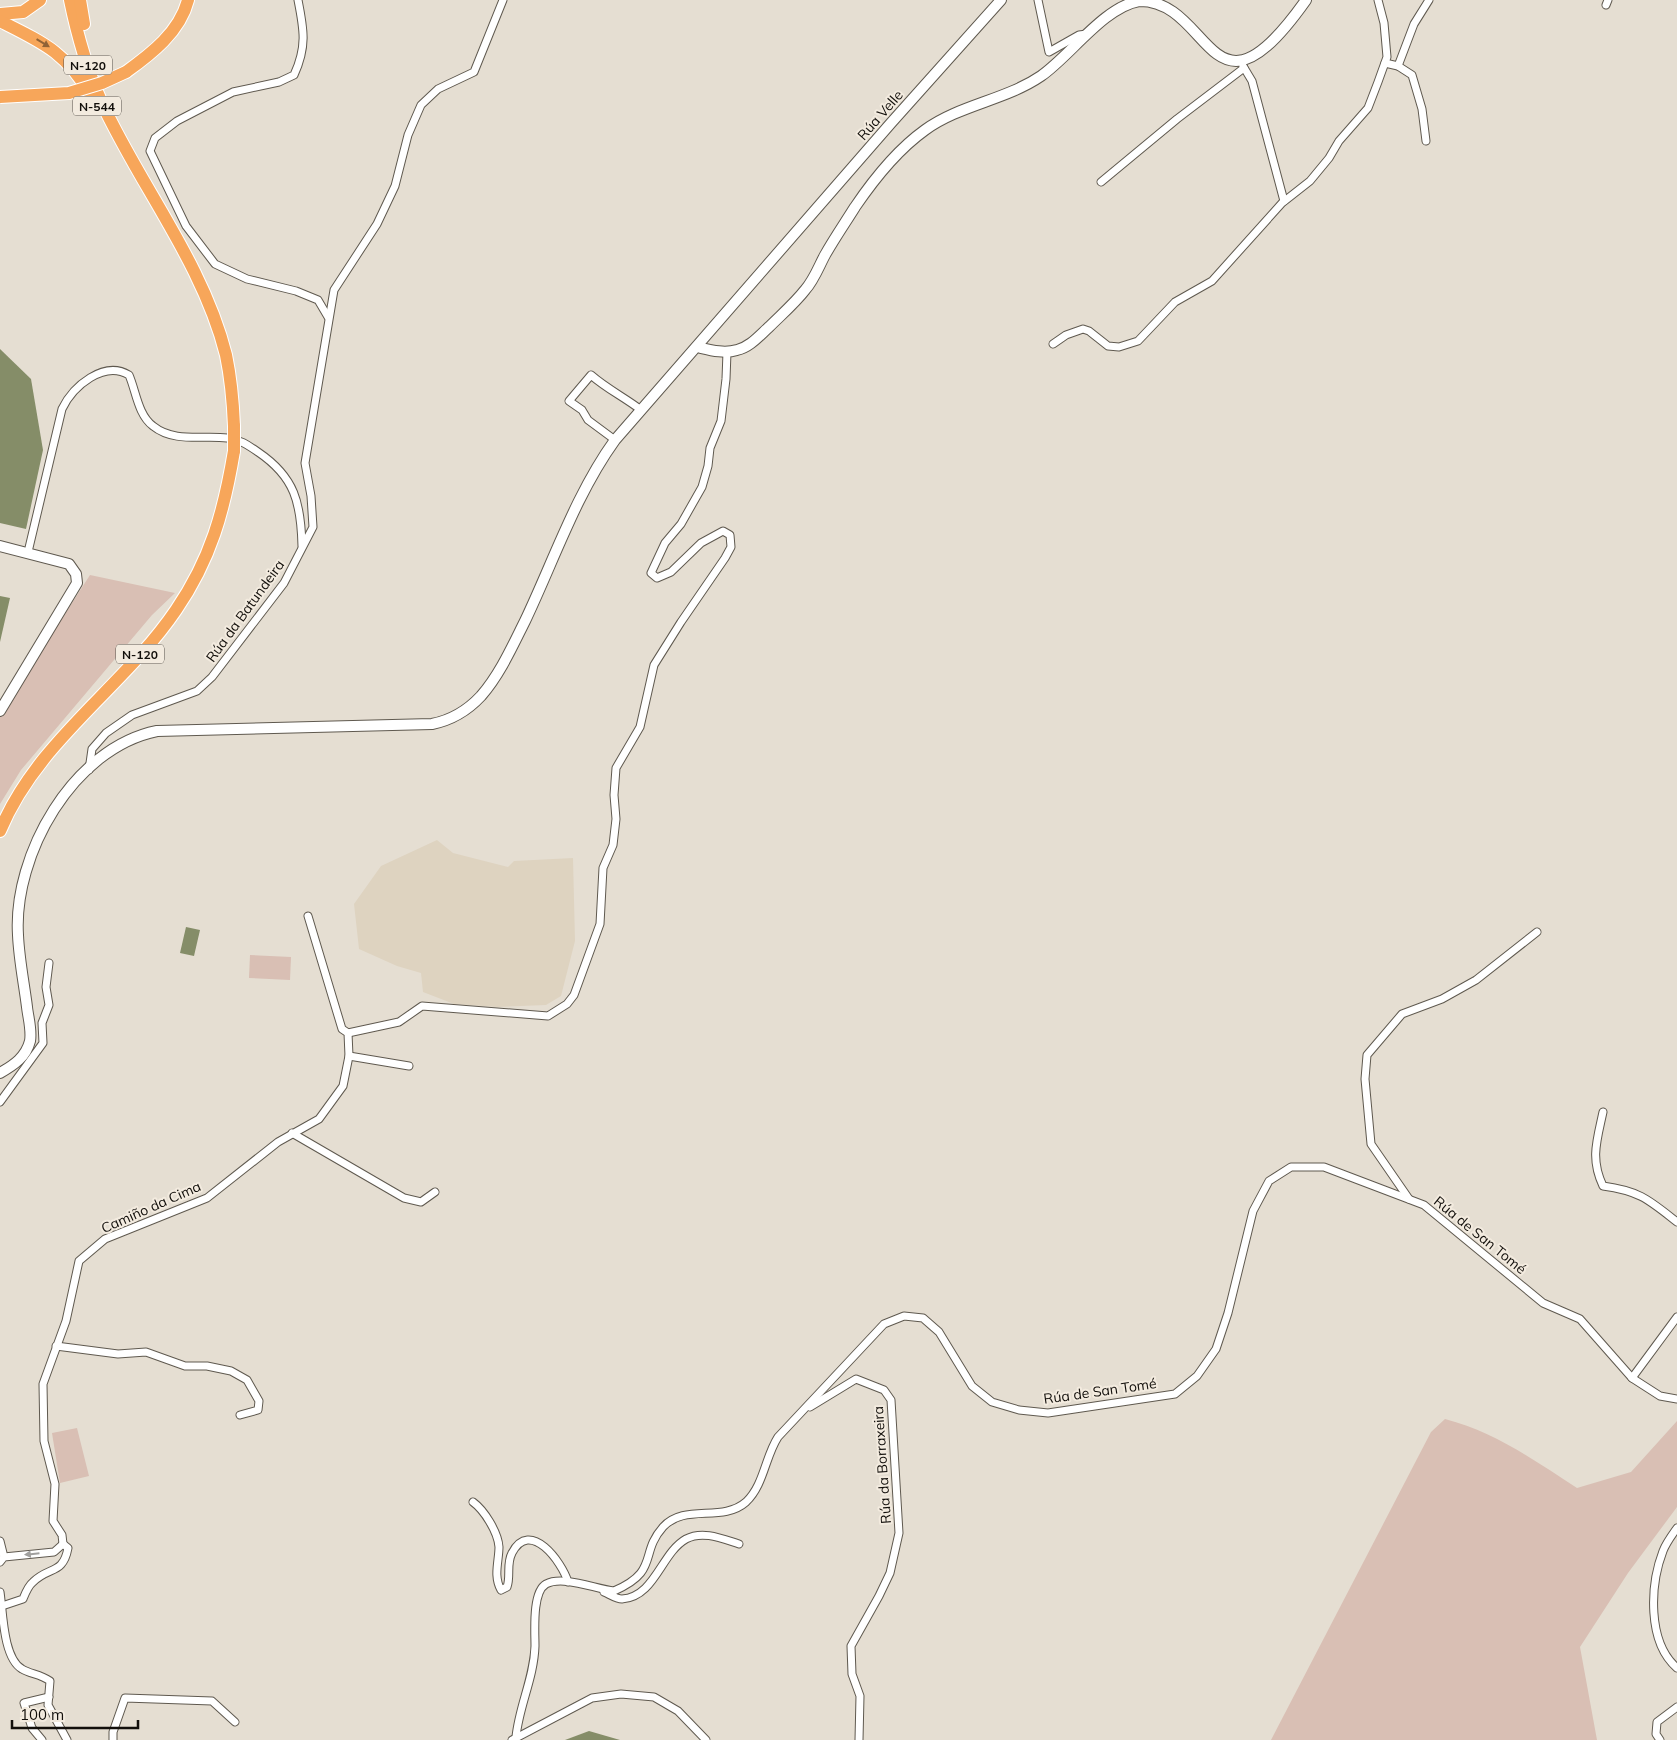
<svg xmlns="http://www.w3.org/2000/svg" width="1677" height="1740" viewBox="0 0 1677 1740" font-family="Mulish,sans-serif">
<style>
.built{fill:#ded3c0}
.green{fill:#d9bfb4}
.water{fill:#858d68}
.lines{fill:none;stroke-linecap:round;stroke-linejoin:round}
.street-casing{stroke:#5f594f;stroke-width:9}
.secondary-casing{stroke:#5f594f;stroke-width:12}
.highway-casing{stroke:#fff;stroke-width:14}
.street{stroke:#fff;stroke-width:7}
.secondary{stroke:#fff;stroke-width:10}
.highway{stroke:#f7a65a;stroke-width:12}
.highway-bridge-casing{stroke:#fff;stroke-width:14;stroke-linecap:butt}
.highway-bridge{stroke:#f7a65a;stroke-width:12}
.oneway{fill:#906236}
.oneway2{fill:#a09f9d}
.labels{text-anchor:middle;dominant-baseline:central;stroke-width:4;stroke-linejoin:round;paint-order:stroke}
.shield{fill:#f3ebdf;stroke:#56514b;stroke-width:1}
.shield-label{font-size:12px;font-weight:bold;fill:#120f0b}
.street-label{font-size:14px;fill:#120f0b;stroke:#f3ebdf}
</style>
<rect width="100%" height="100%" fill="#e5ded2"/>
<polygon class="built" points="437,840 453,853 508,867 514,861 573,858 575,941 561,996 546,1005 498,1007 454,1004 423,992 421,973 397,966 359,949 354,904 381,866"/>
<g class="green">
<polygon points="90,575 175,593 152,615 21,770 0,804 0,715"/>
<polygon points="250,955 291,957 290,980 249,978"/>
<path d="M1445,1419c50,13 89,41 132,69l54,-16 46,-51v86l-49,66 -48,74 17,93h-326l160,-308z"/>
<polygon points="77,1428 89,1476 60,1483 52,1433"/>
</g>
<g class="water">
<polygon points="0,349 31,379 43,450 26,529 0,523"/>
<polygon points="0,596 10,598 0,642"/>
<polygon points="186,927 200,930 194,956 180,953"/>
<polygon points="589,1731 620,1740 565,1740"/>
</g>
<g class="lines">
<g class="street-casing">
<g id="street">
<path d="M298,0c6,30 9,47 -4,75l-15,7 -46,10 -56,29 -22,17 -5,13 36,75 29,38 32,15 49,12 22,9 10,17"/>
<polyline points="1038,0 1049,52 1079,35 1087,34"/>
<polyline points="1606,5 1608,0"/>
<polyline points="1385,63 1398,66 1412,75 1422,109 1426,141"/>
<polyline points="1243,66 1252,81 1284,201"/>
<polyline points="1398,66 1414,24 1429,0"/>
<polyline points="1101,182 1177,119 1244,68"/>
<polyline points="1053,344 1066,335 1083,329 1089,331 1108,346 1119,347 1138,341 1175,302 1212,281 1282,203 1310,181 1329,158 1339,141 1368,108 1378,82 1387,57 1384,23 1378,0"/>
<path d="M615,440l-27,-20 -6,-10 -13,-9 22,-26c16,14 33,22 50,35"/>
<path d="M28,552l34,-143c11,-23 42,-49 67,-34 7,16 9,40 24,51 21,17 50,9 74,12 12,1 21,7 31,14 37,25 43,51 44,94"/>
<polyline points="89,770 92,749 106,733 132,715 197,691 212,677 284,583 313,527 311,496 305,463 334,290 377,224 395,186 408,135 421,105 438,89 474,72 503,0"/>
<polyline points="348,1033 399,1022 422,1006 548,1016 567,1004 574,995 600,924 603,868 613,845 616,819 614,795 616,768 640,727 654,665 681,622 725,558 731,547 730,535 723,531 701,543 671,572 657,578 651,573 665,543 681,524 702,487 708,466 710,448 721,421 726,379 727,352"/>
<polyline points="349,1056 409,1066"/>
<polyline points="0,1102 43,1043 42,1023 49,1005 46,987 49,963"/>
<path d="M1603,1112c-6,28 -13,47 0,74 37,5 46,14 74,36"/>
<polyline points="292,1133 404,1198 421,1202 435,1192"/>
<polyline points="1409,1199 1371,1144 1365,1079 1367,1055 1402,1014 1442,999 1476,980 1537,932"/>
<polyline points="56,1346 118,1354 146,1352 185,1366 207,1366 231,1371 247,1380 259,1401 258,1410 240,1415"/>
<polyline points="1632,1378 1677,1317"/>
<polyline points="810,1407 856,1379 884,1390 891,1400 899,1533 890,1573 879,1596 851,1646 852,1674 860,1696 859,1740"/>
<path d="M473,1502c11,8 25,30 26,45 0,14 -6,29 2,43l6,-3c4,-11 -1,-23 5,-34 18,-35 50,9 56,29"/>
<path d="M1677,1528c-5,7 -11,15 -14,23 -13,34 -16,91 14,117"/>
<polyline points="0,1541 4,1557"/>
<polyline points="63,1544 62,1535 53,1521 55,1484 44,1441 43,1384 66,1321 79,1261 105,1239 207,1198 278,1142 319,1119 343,1086 349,1056 348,1033 342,1029 308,916"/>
<polyline points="0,1562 4,1557 54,1552 63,1544"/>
<path d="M0,1592c3,20 3,66 22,77 8,5 18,5 28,12l-2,24 19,35"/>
<path d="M604,1592c5,2 12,7 18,7 33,-2 39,-46 64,-60 17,-9 37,0 53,5"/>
<path d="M2,1606l21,-7c2,-5 5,-13 10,-17 16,-16 30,-7 35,-34l-5,-4"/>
<path d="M516,1737c3,-31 18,-59 19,-91 0,-15 -3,-54 11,-62 17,-9 49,5 68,7 46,-20 25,-37 49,-64 22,-24 59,-4 83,-25 18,-17 19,-45 32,-65l106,-113 20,-8 19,2 16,14 33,54 20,16 27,8 29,3 127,-19 22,-18 19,-27 12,-36 25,-102 16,-30 22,-14h33l100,38 119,98 37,16 52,59 28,18 17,3"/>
<polyline points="42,1740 32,1728 24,1703 49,1697"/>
<polyline points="113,1740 113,1732 125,1698 212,1701 235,1722"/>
<polyline points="512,1740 592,1698 621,1694 654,1697 678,1711 706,1740"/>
<polyline points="1660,1740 1656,1734 1657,1722 1677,1707"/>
</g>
</g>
<g class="secondary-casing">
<g id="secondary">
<path d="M697,347c13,3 27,7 40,3 13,-3 22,-14 32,-23 12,-12 26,-24 36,-37 9,-10 14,-24 20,-35 9,-16 20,-32 30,-48 19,-28 42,-57 70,-77 34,-25 81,-30 116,-54 29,-20 63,-69 98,-75 74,-1 70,136 167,-1"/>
<polyline points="0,546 69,564 76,574 77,583 0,711"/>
<path d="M0,1073c14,-8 26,-16 30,-32 2,-11 -2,-24 -3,-34 -3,-24 -8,-48 -9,-72 -5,-80 55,-187 139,-204l275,-7c20,-4 35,-13 49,-28 19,-22 31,-49 44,-75 29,-61 51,-127 90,-181l276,-317 110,-123"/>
</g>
</g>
<g class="highway-casing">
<g id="highway">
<path d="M70,0c7,34 17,69 31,101 39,85 102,162 125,254 5,24 7,47 8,71"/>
<polyline points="80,0 84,24"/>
<polyline points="0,14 23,12 40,0"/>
<path d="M0,21c44,22 67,32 92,76"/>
<path d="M126,72c25,-18 54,-40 62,-72"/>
<path d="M0,831c37,-90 123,-143 176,-221 35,-51 48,-99 58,-159"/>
</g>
</g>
<use href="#street" class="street"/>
<use href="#secondary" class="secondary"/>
<use href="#highway" class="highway"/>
<g class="highway-bridge-casing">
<g id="highway-bridge">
<polyline points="0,97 69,93 102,83 126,72"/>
<polyline points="234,451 234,426"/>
</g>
</g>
<use href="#highway-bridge" class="highway-bridge"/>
</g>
<defs><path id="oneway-solid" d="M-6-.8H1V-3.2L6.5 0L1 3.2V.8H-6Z" transform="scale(1.25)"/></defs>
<use class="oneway" href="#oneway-solid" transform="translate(43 43) rotate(31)"/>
<use class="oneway2" href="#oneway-solid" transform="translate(32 1554) rotate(174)"/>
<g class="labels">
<g class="shield">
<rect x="64" y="55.5" width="48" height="19" rx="4"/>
<rect x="73" y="96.5" width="48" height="19" rx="4"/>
<rect x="116" y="644.5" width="48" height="19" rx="4"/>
</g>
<g class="shield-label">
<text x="88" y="65">N-120</text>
<text x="97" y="106">N-544</text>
<text x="140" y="654">N-120</text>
</g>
<g class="street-label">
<text transform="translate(880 115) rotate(-49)">Rúa Velle</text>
<text transform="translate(245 611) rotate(-54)">Rúa da Batundeira</text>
<text transform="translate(151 1207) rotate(-24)">Camiño da Cima</text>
<text transform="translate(1480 1235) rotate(39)">Rúa de San Tomé</text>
<text transform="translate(1100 1391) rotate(-8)">Rúa de San Tomé</text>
<text transform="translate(882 1465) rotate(-94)">Rúa da Borraxeira</text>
</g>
</g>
<path d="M12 1720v8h126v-8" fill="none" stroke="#120f0b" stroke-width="2.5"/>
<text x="20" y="1720" font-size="15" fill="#120f0b" stroke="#f3ebdf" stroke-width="4" paint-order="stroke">100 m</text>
</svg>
